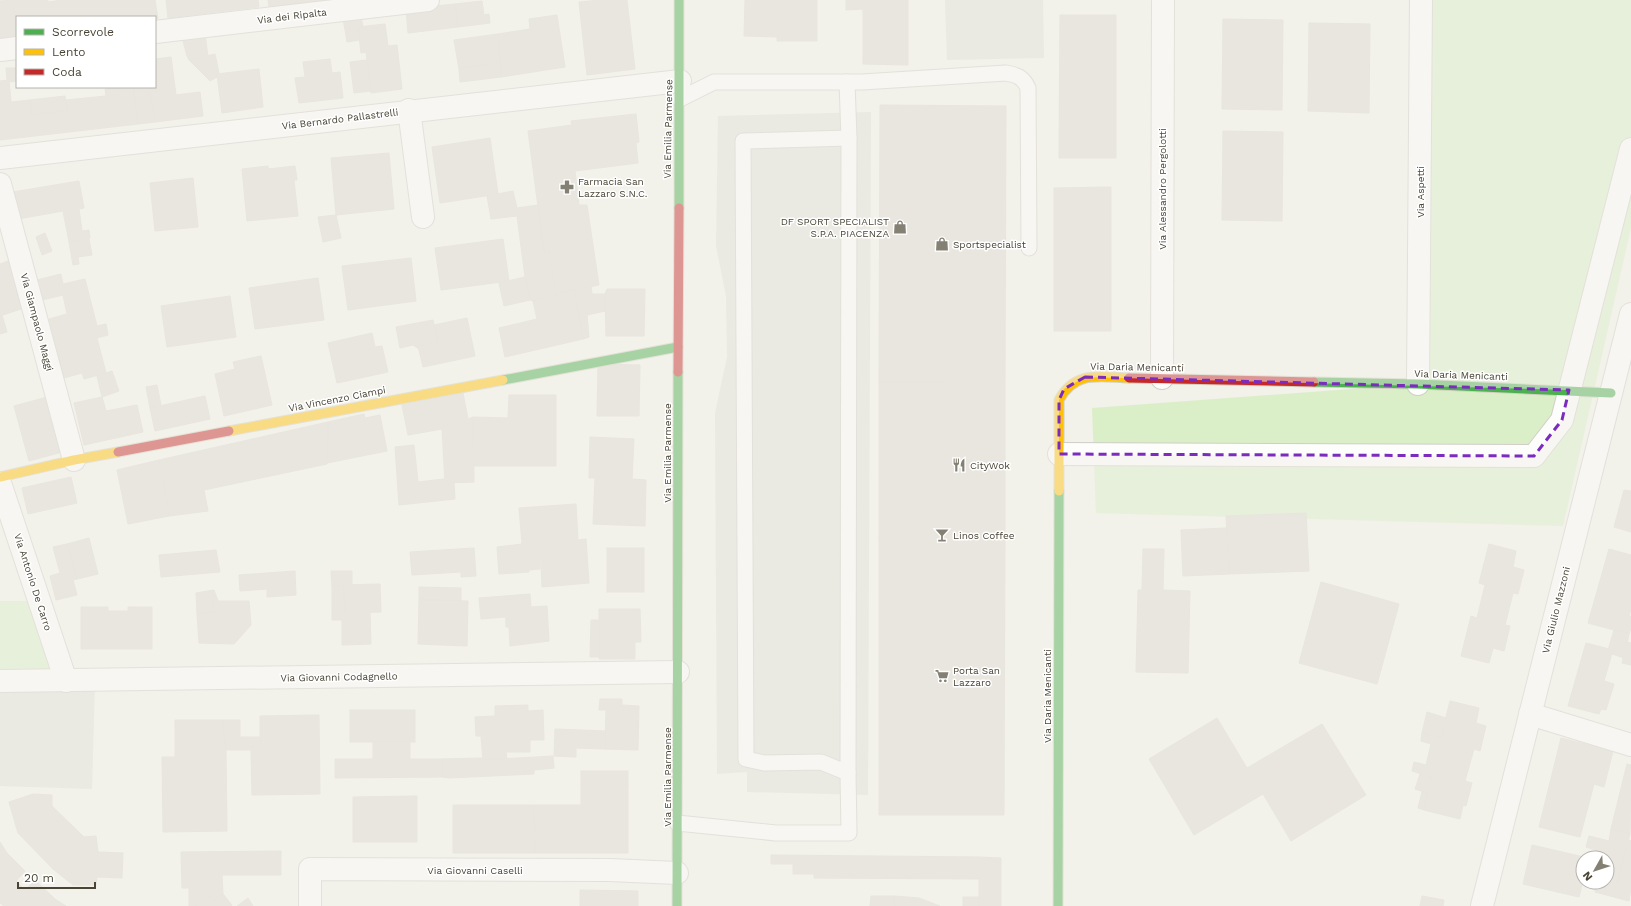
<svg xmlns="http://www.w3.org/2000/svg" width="1631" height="906" viewBox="0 0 1631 906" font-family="'Work Sans',sans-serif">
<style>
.green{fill:#daefc7}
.parking{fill:#e1e0da}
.building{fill:#dcdad2;stroke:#dad8d0}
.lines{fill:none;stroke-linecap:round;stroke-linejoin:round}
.lane-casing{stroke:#d0cec7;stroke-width:17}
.street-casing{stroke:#d0cec7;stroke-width:24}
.fast-casing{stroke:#d2d0c0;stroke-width:11}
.slow-casing{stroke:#d2d0c0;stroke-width:11}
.jam-casing{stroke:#d2d0c0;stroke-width:11}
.lane{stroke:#fdfdfc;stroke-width:15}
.street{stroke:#fdfdfc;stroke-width:22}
.fast{stroke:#4caf50;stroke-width:9}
.slow{stroke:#ffc107;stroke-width:9}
.jam{stroke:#c62828;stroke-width:9}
.marked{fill:none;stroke:#7b2cbf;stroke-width:3;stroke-dasharray:8 5;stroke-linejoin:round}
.labels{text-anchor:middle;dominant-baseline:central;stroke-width:3;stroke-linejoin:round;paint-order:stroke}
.street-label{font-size:10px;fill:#494435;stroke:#fff}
.poi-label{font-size:10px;fill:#494435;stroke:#fff;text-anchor:start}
</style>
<rect width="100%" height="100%" fill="#f2f1ea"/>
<g class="green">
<polygon points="1421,0 1631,0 1631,228 1563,526 1096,513 1092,408 1418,384"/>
<polygon points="0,601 39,601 68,678 0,679"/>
</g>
<g class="parking">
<polygon points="945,0 1043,0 1044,58 947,60"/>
<polygon points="871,112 868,795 747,792 747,772 717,774 715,413 727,357 726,296 716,246 718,116"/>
<polygon points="0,679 95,682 92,789 0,786"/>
</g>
<g class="building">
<polygon points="12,0 17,27 17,36 0,38 0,1"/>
<polygon points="12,0 48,0 48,2 62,0 155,0 158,19 155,19 155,17 17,17 17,27"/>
<polygon points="166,0 258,0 259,7 168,18"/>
<polygon points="268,0 331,0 269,7"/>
<polygon points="600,0 627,0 635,69 587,75 579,2"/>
<polygon points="745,0 817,0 817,41 777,41 777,37 744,36"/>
<polygon points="846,0 863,0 863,9 846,10"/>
<polygon points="863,0 908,0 908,65 863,64"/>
<polygon points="482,1 484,15 489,14 490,23 458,27 455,4"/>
<polygon points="455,4 458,27 408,33 406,9"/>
<polygon points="557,15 565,67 501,77 498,34 530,29 529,19"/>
<polygon points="1060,15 1116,15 1116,158 1059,158"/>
<polygon points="361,16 363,27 358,27 359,40 347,42 343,18"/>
<polygon points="1223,19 1283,20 1282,110 1222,109"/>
<polygon points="1309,23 1370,24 1369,113 1308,111"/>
<polygon points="385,24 388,46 397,45 402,89 371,93 366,52 361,53 358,27"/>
<polygon points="205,34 208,57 189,60 187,56 182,37"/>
<polygon points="498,34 500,63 459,69 454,40"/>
<polygon points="215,54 219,73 217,74 217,77 210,81 189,60"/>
<polygon points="171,57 176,95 200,92 203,116 155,122 149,87 155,87 155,59"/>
<polygon points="330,59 332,73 340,72 343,98 299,103 295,78 305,77 303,62"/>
<polygon points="367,60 371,91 354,93 350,62"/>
<polygon points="500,63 501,77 460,82 459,69"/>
<polygon points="6,68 17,68 17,81 9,82 9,80 7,80"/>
<polygon points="259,69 263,107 222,113 217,74"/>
<polygon points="9,80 11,102 30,100 31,115 67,110 66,100 106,96 105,89 134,87 138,124 0,140 0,81"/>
<polygon points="134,87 149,87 155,122 138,124"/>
<polygon points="65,96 67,110 31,115 30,100"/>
<polygon points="880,105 1006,106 1005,383 879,382"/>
<polygon points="636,114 639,142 636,143 638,163 575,171 579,205 587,205 599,285 556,294 549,251 544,252 528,131 572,125 571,121"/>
<polygon points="1223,131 1283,132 1282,221 1222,220"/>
<polygon points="490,138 498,194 440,203 432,147"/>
<polygon points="389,153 394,209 336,215 331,158"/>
<polygon points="268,166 268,169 295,166 297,180 294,180 298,216 247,221 242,169"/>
<polygon points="193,178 198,227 155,231 150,183"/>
<polygon points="79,181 84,208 79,209 82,231 89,230 90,238 69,242 63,211 18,219 13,192"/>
<polygon points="1111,187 1111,331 1054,331 1054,188"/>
<polygon points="513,191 517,208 538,205 544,252 549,251 556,294 533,301 530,300 525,277 517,216 491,219 487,196"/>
<polygon points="336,215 341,238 323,242 318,217"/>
<polygon points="45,233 52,251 42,255 36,237"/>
<polygon points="89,239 92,255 78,257 79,264 73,265 69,242"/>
<polygon points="503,239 509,281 441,290 435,248"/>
<polygon points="411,258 416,301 348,310 342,266"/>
<polygon points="8,261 24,308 0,316 0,264"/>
<polygon points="61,274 63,284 85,279 97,326 106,324 108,335 97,338 106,373 84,379 82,373 64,378 49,319 67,314 63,295 42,300 37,280"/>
<polygon points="525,277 530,300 504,306 499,283"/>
<polygon points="318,278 324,320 255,329 249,288"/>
<polygon points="591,286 592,294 605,294 605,311 587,315 589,337 583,339 574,290"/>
<polygon points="607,289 645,289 644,336 606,336 605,294"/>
<polygon points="574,290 583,339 505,357 499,328 537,319 533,301"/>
<polygon points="230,296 236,337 167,347 161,306"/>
<polygon points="2,315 7,332 0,334 0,316"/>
<polygon points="467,318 475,356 423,367 418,346 438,341 434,325"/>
<polygon points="433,320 438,341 418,346 419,349 413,345 400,348 396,327"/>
<polygon points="372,333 375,347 382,346 388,372 337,383 328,343"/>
<polygon points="261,356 272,405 224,416 215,374 235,369 233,362"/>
<polygon points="598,364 640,365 639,416 597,416"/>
<polygon points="112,371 119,391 102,397 97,376"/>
<polygon points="879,382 1005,383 1005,537 879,537"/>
<polygon points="157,385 161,405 150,408 146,387"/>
<polygon points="463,393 468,419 473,417 474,482 445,483 442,429 408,435 402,405"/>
<polygon points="509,395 556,395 556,466 474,466 473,417 508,418"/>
<polygon points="51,396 66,451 29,461 14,406"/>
<polygon points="205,396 210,419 155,431 150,408"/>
<polygon points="102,397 106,411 137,405 143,432 84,445 74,403"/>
<polygon points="364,414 365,418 380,415 387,451 327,463 328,422"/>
<polygon points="328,422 327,464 204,490 208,511 169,516 159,460"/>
<polygon points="590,437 634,439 632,479 646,480 645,526 593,524 595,478 589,478"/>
<polygon points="414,445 418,482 444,479 445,483 454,482 455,499 399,505 395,447"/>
<polygon points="159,460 169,516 128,524 117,470"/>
<polygon points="71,477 77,503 28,514 22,488"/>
<polygon points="1624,490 1631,491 1631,532 1614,527"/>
<polygon points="576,504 578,540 586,539 589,583 542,587 540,544 522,544 519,508"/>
<polygon points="1306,513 1309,571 1229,574 1226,516"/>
<polygon points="1227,528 1229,574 1183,576 1181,530"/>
<polygon points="879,537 1005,537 1004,815 879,815"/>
<polygon points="89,538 98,574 77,579 67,544"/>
<polygon points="67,544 77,579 73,580 77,595 56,600 50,576 60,573 53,547"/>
<polygon points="522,544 540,544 540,569 529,570 529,572 499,574 497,547"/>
<polygon points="1489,544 1516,551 1513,567 1524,570 1518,594 1513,593 1505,625 1510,626 1504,651 1493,648 1489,663 1461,656 1471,616 1477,618 1485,585 1479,583"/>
<polygon points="474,548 476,576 461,577 461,572 412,575 410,552"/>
<rect x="607" y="548" width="37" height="44"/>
<polygon points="1143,549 1164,549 1163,590 1190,591 1188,673 1136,672 1138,590 1142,590"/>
<polygon points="1609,549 1631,555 1631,609 1629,616 1631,617 1631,628 1629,634 1588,623"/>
<polygon points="216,550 220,572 161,577 159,555"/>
<polygon points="295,571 296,595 267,597 267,589 240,591 239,575"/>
<polygon points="331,571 352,571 352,584 332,587"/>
<polygon points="1321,582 1399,604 1377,684 1299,663"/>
<polygon points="380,584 381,612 345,613 343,585"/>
<polygon points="343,585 345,613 332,613 332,587"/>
<polygon points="419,587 461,588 461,601 419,600"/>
<polygon points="214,590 218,601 213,601 214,612 197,614 196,593"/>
<polygon points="530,594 531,607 547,606 549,641 510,646 509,627 506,627 505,596"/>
<polygon points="505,596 505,617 481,619 479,598"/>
<polygon points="419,600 468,601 467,646 418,644"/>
<polygon points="213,601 249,601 251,625 234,644 199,643 197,614 214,612"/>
<polygon points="81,607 108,607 108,611 128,611 128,607 152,607 152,649 81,649"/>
<polygon points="599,609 640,609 641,642 635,642 635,659 599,659"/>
<polygon points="332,613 370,613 371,644 342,645 342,620 332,620"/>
<polygon points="591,620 599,620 599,657 590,657"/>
<polygon points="1614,630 1629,634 1624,658 1612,654 1613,650 1608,650"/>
<polygon points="1627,642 1631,643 1631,665 1622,663"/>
<polygon points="1586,643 1613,650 1604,681 1614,684 1606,710 1601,709 1599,714 1568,706"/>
<polygon points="600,699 622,699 622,705 639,706 638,750 605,749 606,710 599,710"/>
<polygon points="1450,701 1479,708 1476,723 1486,726 1480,751 1474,749 1465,781 1472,783 1466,806 1463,805 1460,819 1424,810 1431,777 1412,771 1414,762 1426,765 1431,744 1421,741 1422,733 1441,737"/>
<polygon points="528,705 528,711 543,710 544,740 530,740 530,752 506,752 507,759 483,760 481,736 476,736 475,717 495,716 495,706"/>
<rect x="350" y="710" width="65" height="32"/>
<polygon points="1427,712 1446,718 1441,737 1422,733"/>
<polygon points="319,715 320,794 252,795 251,750 252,746 260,746 260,716"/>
<polygon points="1217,718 1247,768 1322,724 1366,795 1291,841 1263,794 1194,835 1149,759"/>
<polygon points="175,720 223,720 226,750 227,831 163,832 162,757 175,757"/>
<polygon points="223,720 240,720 240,737 260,737 260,746 252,746 251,750 226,750"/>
<polygon points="555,729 605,731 605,749 576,748 576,757 554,756"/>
<polygon points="1561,738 1613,751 1604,787 1594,784 1580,837 1539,827"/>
<polygon points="373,741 410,742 410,759 373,759"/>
<polygon points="553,756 554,768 534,770 534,774 449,778 442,777 442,759 482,758 483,760"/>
<polygon points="335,759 442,759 442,777 335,778"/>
<polygon points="1627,764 1631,765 1630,834 1611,829"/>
<rect x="581" y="771" width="47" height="14"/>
<polygon points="1420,774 1431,777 1427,793 1415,789"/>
<polygon points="581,785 628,785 628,853 535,853 533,805 581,805"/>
<polygon points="1422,792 1427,793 1424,810 1418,808"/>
<polygon points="33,794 52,795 52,806 84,837 96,836 98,852 123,853 122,878 97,877 96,885 73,885 53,869 18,833 9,802"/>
<polygon points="417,796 417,842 353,842 353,797"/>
<polygon points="453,805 533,805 535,853 453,853"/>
<polygon points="1611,829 1630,834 1617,883 1631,887 1629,901 1595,892 1597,882 1607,882 1607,858 1604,858 1605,853 1586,847 1589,836 1609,841"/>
<polygon points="1629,840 1631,841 1631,887 1617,883"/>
<polygon points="0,842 7,853 25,871 16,881 25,890 35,880 55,899 66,906 4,906 0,903"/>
<polygon points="1532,845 1588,858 1583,858 1583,881 1579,897 1523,884"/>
<polygon points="281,851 281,875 222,875 223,894 212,901 209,896 199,904 195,906 189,906 189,888 182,888 181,852"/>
<polygon points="771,855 979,857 979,879 814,878 814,874 793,874 793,864 771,864"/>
<polygon points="979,857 1001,858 1001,906 979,906"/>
<polygon points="580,890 638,891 638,906 580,906"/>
<polygon points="223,894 232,905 230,906 195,906 209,896 212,901"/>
<polygon points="871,896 894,896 895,906 870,906"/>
<polygon points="894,896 919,898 940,906 895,906"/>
<polygon points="1422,896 1444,900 1443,906 1420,906"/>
<rect x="963" y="897" width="16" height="9"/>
<polygon points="248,898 253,906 237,906"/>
</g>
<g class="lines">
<g class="lane-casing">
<g id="lane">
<path d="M680,99l34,-17h148l144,-9c11,2 17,4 22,15l1,160"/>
<polyline points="848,773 849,138"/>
<polyline points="677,823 776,833 849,833 848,773 821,762 764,763 746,759 743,141 849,138 847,82"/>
</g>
</g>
<g class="street-casing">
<g id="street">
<polyline points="155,32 428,0"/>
<polyline points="0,50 17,48"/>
<polyline points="409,110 423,217"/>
<polyline points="0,158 680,81"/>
<polyline points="0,184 74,460"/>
<polyline points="1162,378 1163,0"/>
<polyline points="1418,384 1421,0"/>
<polyline points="1059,454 1534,456 1562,420 1631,149"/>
<polyline points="0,483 66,681"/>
<polyline points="0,681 678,672"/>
<polyline points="1530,714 1631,745"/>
<polyline points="310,906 310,869 610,870 677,873"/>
<polyline points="1482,906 1631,314"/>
</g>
</g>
<g class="fast-casing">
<g id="fast">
<polyline points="679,208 679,0"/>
<polyline points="503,380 678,347"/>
<polyline points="1314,382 1418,384 1611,393"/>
<polyline points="677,906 678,372"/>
<polyline points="1058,906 1059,491"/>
</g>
</g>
<g class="slow-casing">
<g id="slow">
<polyline points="229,431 503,380"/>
<polyline points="0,477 74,460 118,452"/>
<path d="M1059,491v-91c16,-30 41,-23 70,-22"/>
</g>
</g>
<g class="jam-casing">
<g id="jam">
<polyline points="678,372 679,208"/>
<polyline points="1129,378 1314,382"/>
<polyline points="118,452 229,431"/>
</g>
</g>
<use href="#lane" class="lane"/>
<use href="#street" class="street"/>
<use href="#fast" class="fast"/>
<use href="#slow" class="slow"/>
<use href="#jam" class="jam"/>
</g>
<path d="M0 0H1631V906H0ZM1085,377l484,13 -7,30 -28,36 -475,-2v-54l5,-11z" fill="#f2f1ea" fill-opacity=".55" fill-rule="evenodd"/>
<path class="marked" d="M1085,377l484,13 -7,30 -28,36 -475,-2v-54l5,-11z"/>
<defs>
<g id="pharmacy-bare" transform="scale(1.08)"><path d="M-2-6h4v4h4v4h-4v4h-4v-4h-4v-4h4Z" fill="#848174" stroke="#fff" stroke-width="2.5" paint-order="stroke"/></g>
<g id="shop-bare" transform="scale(1.08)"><path d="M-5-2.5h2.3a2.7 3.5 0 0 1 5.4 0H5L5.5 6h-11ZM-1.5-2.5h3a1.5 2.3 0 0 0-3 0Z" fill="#848174" stroke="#fff" stroke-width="2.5" paint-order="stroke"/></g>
<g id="restaurant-bare" transform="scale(1.08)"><path d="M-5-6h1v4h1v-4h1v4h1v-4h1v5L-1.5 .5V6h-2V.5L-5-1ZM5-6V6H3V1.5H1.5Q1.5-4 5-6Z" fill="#848174" stroke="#fff" stroke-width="2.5" paint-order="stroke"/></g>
<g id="bar-bare" transform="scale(1.08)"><path d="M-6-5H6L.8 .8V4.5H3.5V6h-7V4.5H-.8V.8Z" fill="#848174" stroke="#fff" stroke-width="2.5" paint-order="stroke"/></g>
<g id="supermarket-bare" transform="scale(1.08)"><path d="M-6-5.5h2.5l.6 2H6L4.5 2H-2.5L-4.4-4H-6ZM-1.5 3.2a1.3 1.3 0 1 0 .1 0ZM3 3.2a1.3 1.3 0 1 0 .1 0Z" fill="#848174" stroke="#fff" stroke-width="2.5" paint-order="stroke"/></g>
</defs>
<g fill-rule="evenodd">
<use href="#pharmacy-bare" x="567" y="187"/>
<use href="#shop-bare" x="900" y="227"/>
<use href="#shop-bare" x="942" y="244"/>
<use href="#restaurant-bare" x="959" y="465"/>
<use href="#bar-bare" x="942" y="535"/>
<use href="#supermarket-bare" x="942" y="676"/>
</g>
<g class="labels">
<g class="street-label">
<text transform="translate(292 16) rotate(-7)">Via dei Ripalta</text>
<text transform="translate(340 119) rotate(-7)">Via Bernardo Pallastrelli</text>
<text transform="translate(668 129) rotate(-89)">Via Emilia Parmense</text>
<text transform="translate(1162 189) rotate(-90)">Via Alessandro Pergolotti</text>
<text transform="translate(1420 192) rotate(-90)">Via Aspetti</text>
<text transform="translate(37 322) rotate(75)">Via Giampaolo Maggi</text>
<text transform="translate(1137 367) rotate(1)">Via Daria Menicanti</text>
<text transform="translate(1461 375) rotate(2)">Via Daria Menicanti</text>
<text transform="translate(337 399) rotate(-11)">Via Vincenzo Ciampi</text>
<text transform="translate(667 453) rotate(-90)">Via Emilia Parmense</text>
<text transform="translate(33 582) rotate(72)">Via Antonio De Carro</text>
<text transform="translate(1556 610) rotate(-76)">Via Giulio Mazzoni</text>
<text transform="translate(339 677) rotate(-1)">Via Giovanni Codagnello</text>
<text transform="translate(1047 696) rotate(-90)">Via Daria Menicanti</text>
<text transform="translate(667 777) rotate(-90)">Via Emilia Parmense</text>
<text x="475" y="870">Via Giovanni Caselli</text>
</g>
<g class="poi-label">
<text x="578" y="181">Farmacia San<tspan x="578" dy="12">Lazzaro S.N.C.</tspan></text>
<text x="889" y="221" text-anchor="end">DF SPORT SPECIALIST<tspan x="889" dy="12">S.P.A. PIACENZA</tspan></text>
<text x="953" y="244">Sportspecialist</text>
<text x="970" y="465">CityWok</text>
<text x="953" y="535">Linos Coffee</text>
<text x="953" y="670">Porta San<tspan x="953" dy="12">Lazzaro</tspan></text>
</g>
</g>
<rect x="16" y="16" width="140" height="72" fill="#ffffff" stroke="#b6b4ae"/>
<rect x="24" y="29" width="20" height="6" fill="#4caf50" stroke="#b6b4ae"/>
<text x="52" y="36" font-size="12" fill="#494435">Scorrevole</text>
<rect x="24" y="49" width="20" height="6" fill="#ffc107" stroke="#b6b4ae"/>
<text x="52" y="56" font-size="12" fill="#494435">Lento</text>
<rect x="24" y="69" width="20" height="6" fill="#c62828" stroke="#b6b4ae"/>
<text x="52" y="76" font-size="12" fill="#494435">Coda</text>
<g transform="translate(1595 870) rotate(231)"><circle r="19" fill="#ffffff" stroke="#b6b4ae"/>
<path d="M0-3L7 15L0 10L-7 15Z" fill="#848174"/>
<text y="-6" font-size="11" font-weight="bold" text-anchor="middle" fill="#494435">N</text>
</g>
<path d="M18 882v6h77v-6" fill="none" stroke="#494435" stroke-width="2"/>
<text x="24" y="882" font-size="12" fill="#494435" stroke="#ffffff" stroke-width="3" paint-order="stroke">20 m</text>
</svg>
